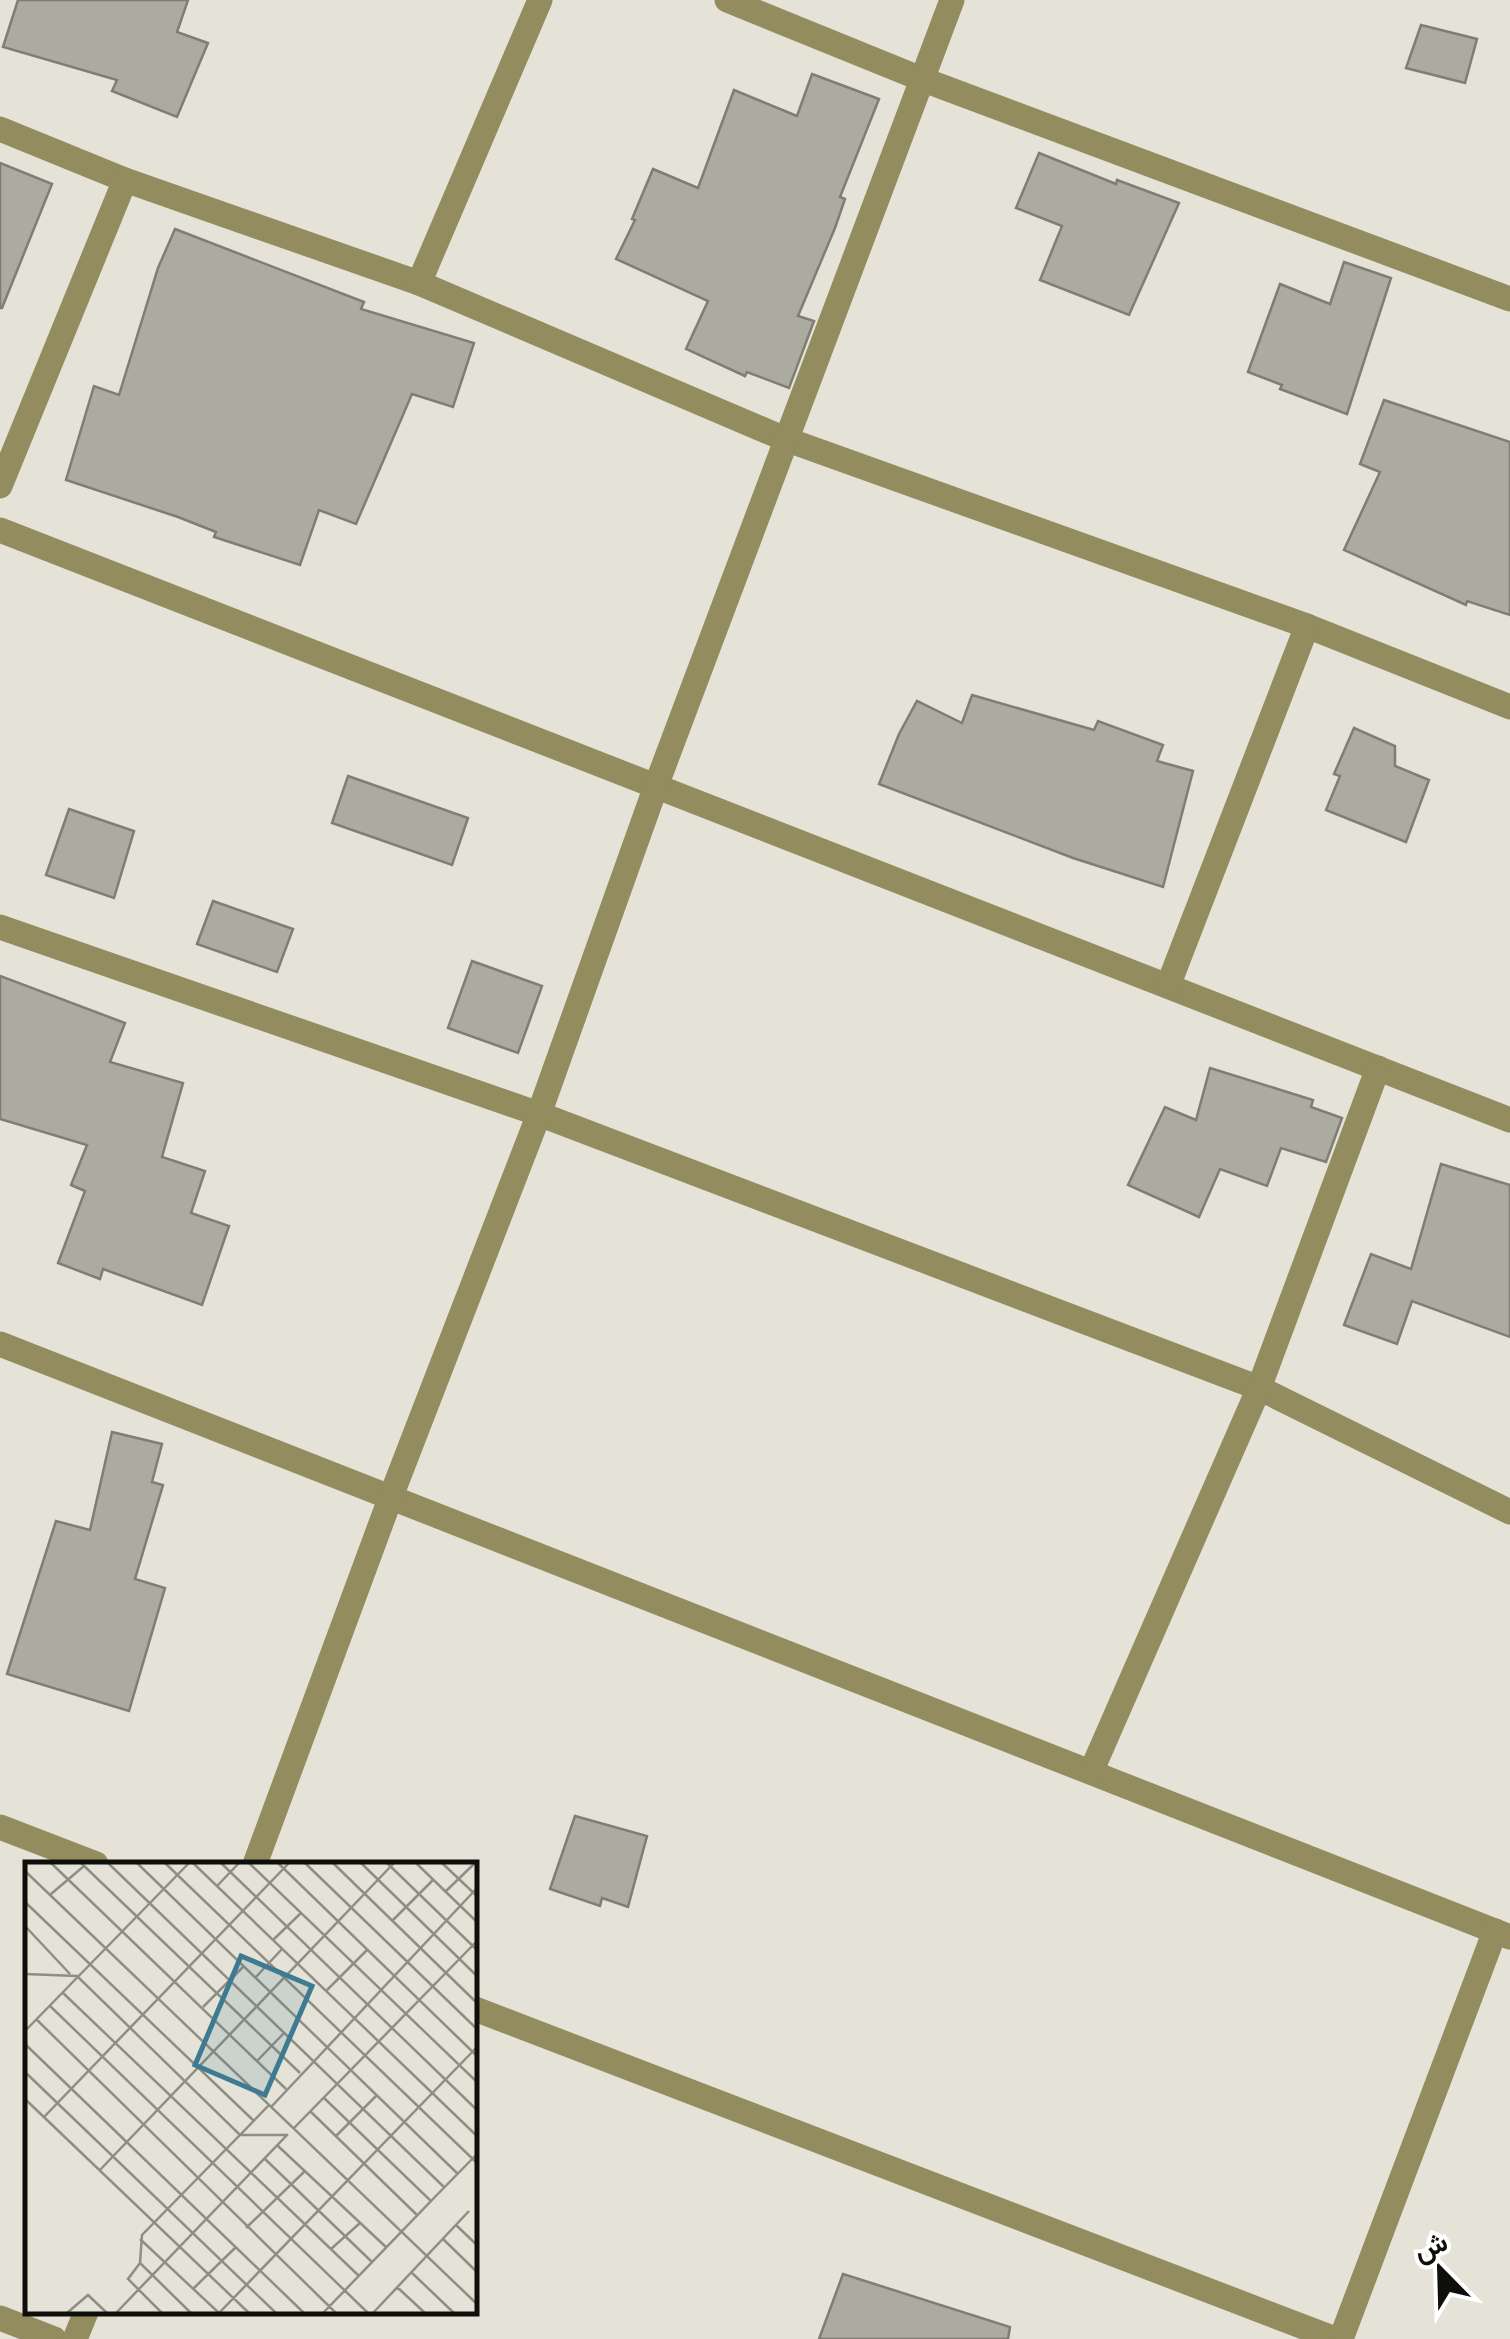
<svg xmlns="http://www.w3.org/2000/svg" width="1510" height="2339" viewBox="0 0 1510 2339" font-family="'Public Sans',Vazirmatn,sans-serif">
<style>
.building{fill:#acaba0;stroke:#807e74;stroke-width:2.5}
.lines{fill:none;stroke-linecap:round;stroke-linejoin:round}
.minor{stroke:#938c5e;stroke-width:25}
.inset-road{fill:none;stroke:#8f8e85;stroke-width:2.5}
.view{fill:#3e7a91;fill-opacity:0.15;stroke:#3e7a91;stroke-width:5}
.inset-edge{fill:none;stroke:#0e0e0a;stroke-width:5}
</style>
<rect width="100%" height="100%" fill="#e5e3d7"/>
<g class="building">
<polygon points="18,0 188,0 177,32 208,43 177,117 112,91 117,80 3,47"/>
<polygon points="1421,25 1477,39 1465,83 1406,68"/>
<polygon points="812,74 879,99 840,197 845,199 835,228 798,316 814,321 789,388 747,372 745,376 686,349 708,301 616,259 635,220 632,219 653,169 698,188 734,90 797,116"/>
<polygon points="1039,153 1116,184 1117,180 1179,203 1129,315 1040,280 1062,226 1016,208"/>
<polygon points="0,163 52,184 2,308 0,308"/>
<polygon points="175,229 364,302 361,309 474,343 453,407 412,394 356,524 319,510 300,565 214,537 216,532 178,517 66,480 94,386 119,395 158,268"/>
<polygon points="1344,262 1391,278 1347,414 1280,389 1282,385 1248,372 1280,284 1330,304"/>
<polygon points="1384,400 1510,442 1510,615 1467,601 1466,605 1344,550 1380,472 1360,464"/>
<polygon points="972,695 1094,730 1098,721 1163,745 1157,761 1193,771 1163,887 1073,858 879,784 899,734 917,701 962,723"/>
<polygon points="1354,728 1395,746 1395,766 1429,780 1406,842 1326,810 1340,776 1334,774"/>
<polygon points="348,776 468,818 452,865 332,823"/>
<polygon points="69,809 134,831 114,898 46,875"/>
<polygon points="213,901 293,929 277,972 197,944"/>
<polygon points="472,961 542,986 518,1053 448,1028"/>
<polygon points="0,976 125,1023 110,1062 183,1083 162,1157 205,1171 191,1213 229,1226 202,1305 103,1269 100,1279 58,1263 85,1191 71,1185 87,1145 0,1119"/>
<polygon points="1210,1068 1313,1100 1311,1107 1342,1118 1326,1162 1281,1148 1267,1186 1220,1169 1199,1217 1128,1185 1165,1107 1196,1120"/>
<polygon points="1441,1164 1510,1185 1510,1337 1412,1301 1397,1344 1344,1325 1371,1254 1411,1269"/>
<polygon points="112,1432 162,1444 152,1482 163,1485 135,1579 165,1588 129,1711 7,1674 56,1521 90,1530"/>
<polygon points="575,1816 647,1836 628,1907 602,1898 600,1906 550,1889"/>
<polygon points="843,2274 1010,2327 1008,2339 819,2339"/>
</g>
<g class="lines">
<g class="minor">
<polyline points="727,0 924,80 1510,299"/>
<polyline points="0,129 125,180 419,283 785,439 1307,626 1510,707"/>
<polyline points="419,283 540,0"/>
<polyline points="0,486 125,180"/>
<polyline points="0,530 1510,1120"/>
<polyline points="0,927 539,1114 1259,1388 1510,1512"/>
<polyline points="1168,986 1307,626"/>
<polyline points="0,1344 1510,1937"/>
<polyline points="1091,1772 1259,1388 1378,1068"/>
<polyline points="0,1827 96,1864"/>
<polyline points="255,1864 390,1499 539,1114 656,786 952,0"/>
<polyline points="475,2009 1335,2339"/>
<polyline points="0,2318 54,2339"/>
<polyline points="75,2339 86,2312"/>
<polyline points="1341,2339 1495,1931"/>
</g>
</g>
<g transform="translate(25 1862)">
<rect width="452" height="452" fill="#e5e3d7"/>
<path class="inset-road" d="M26,1l235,226M56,1l219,210M83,1l337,325M112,1l321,311M140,1l313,301M168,1l285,274M196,1l257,248M224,1l229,220M253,1l200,194M280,1l173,167M308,1l145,141M336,1l117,114M362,1l91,88M391,1l62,60M417,1l36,34M0,9l453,434M192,24l22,-23M420,30l30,-29M26,32l33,-28M0,40l229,219M368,58l40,-40M0,64l45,48M248,78l28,-27M0,112l52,2 163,159 30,-31M230,116l27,-29M302,128l40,-40M37,130l297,284M24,143l319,308M178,145l40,-40M11,157l300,294M0,169l164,-168M0,182l279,269M232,199l27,-28M0,210l251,241M0,237l224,214M247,244l206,-219M285,249l107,104M19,255l245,-254M269,266l184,-188M311,274l41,-41M253,284l109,102M240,297l107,103M74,309l295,-308M406,339l47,-48M431,363l22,21M221,366l59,-57M115,377l79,74 259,-267M418,377l35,34M306,387l29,-26M115,401l-12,16 34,34M386,410l43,41M372,425l28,26M169,426l41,-40M42,451l21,-18 19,18M91,451l172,-179M166,451l-51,-50 2,-28 98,-100h47M298,451l108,-112 -108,-104M348,451l96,-102"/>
<path class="view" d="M216,94l71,30 -47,109 -70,-30z"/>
<rect width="452" height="452" class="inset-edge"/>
</g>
<g transform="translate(1440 2269) rotate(337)" stroke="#ffffff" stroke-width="8" paint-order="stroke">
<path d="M0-8L18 38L0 25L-18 38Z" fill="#0e0e0a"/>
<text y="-15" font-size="28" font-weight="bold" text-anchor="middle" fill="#0e0e0a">ش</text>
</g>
</svg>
